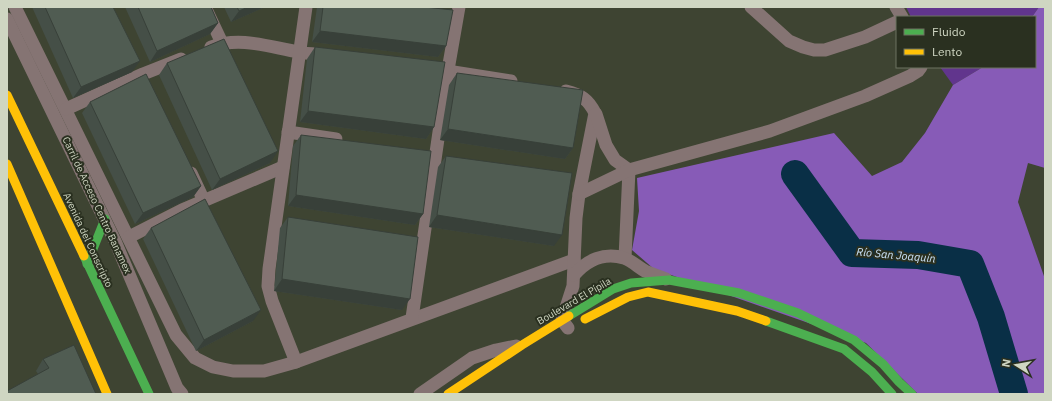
<svg xmlns="http://www.w3.org/2000/svg" width="1052" height="401" viewBox="0 0 1052 401" font-family="'IBM Plex Sans',sans-serif">
<style>
.green{fill:#61358d}
.forest{fill:#875bb7}
.lines{fill:none;stroke-linecap:round;stroke-linejoin:round}
.river{stroke:#092f46;stroke-width:28}
.street{stroke:#857473;stroke-width:13}
.fast{stroke:#4caf50;stroke-width:9}
.slow{stroke:#ffc107;stroke-width:9}
.wall{fill:#454f47}
.shaded-wall{fill:#384039}
.building{fill:#505c52;stroke:#384039}
.labels{text-anchor:middle;dominant-baseline:central;stroke-width:4;stroke-linejoin:round;paint-order:stroke}
.street-label{font-size:10px;fill:#cfd6c2;stroke:#2a3020}
.water-label{font-size:11px;font-style:italic;fill:#cbe3f8;stroke:#2a3020}
</style>
<rect width="100%" height="100%" fill="#3e4432"/>
<g class="green">
<polygon points="906,7 1039,7 1032,17 911,17"/>
<polygon points="940,67 983,67 953,85"/>
</g>
<polygon class="forest" points="1039,7 1045,7 1045,168 1028,163 1018,202 1045,279 1045,394 918,394 866,343 654,269 632,250 639,211 637,178 834,133 872,176 902,162 925,133 953,85 983,67 1035,67 1035,17 1032,17"/>
<g class="lines">
<polyline class="river" points="795,174 852,253 918,255 970,264 991,317 1014,394"/>
<g class="street">
<polyline points="15,7 176,335 195,358 213,367 233,371 264,371 296,362 574,260"/>
<polyline points="205,7 222,43"/>
<polyline points="751,7 789,41 803,47 814,50 825,50 865,37 897,22"/>
<polyline points="896,7 902,17"/>
<polyline points="7,19 115,241 177,388 182,394"/>
<path d="M211,47c29,-11 58,0 88,5 9,2 19,2 28,3"/>
<polyline points="428,68 511,81"/>
<path d="M566,91c15,4 22,8 29,22l-16,81 -3,24 -3,68 -11,34 6,8"/>
<polyline points="66,109 143,74 181,59"/>
<polyline points="596,114 606,145 615,160 629,170 625,258"/>
<polyline points="288,132 336,139"/>
<polyline points="191,173 204,201"/>
<polyline points="579,194 629,170 770,131 865,96 910,76 918,71 921,67"/>
<polyline points="129,237 182,210 283,167"/>
<path d="M574,275c13,-15 30,-23 50,-17 8,3 14,9 21,13 7,3 14,5 21,8"/>
<polyline points="412,318 448,70 459,7"/>
<polyline points="296,362 272,301 268,286 269,269 306,7"/>
<polyline points="420,394 472,358 496,350 516,346"/>
</g>
<g class="fast">
<polyline points="84,256 149,394"/>
<polyline points="87,264 105,219"/>
<polyline points="569,316 613,289 631,283 669,280 739,293 798,313 854,340 883,364 899,382 912,394"/>
<polyline points="766,321 844,349 872,372 892,394"/>
</g>
<g class="slow">
<polyline points="7,95 84,256"/>
<polyline points="7,164 107,394"/>
<polyline points="585,319 628,297 648,292 737,311 766,321"/>
<polyline points="448,394 522,345 569,316"/>
</g>
</g>
<g class="wall">
<polygon points="32,7 113,7 132,72 73,98"/>
<polygon points="125,7 211,7 218,23 210,34 150,62"/>
<polygon points="224,7 265,7 231,22"/>
<polygon points="317,7 424,7 446,46 438,57 312,42"/>
<polygon points="315,47 434,127 426,139 300,122 307,59"/>
<polygon points="167,63 270,163 212,190 159,75"/>
<polygon points="457,73 573,148 565,159 440,140 449,85"/>
<polygon points="90,102 201,186 193,197 135,224 82,113"/>
<polygon points="301,135 423,214 415,225 288,206 293,146"/>
<polygon points="446,156 554,246 429,227 438,167"/>
<polygon points="288,217 402,310 274,291 280,228"/>
<polygon points="151,228 253,321 196,351 143,239"/>
<polygon points="43,359 96,394 38,374 36,371"/>
</g>
<g class="shaded-wall">
<polygon points="248,7 265,7 231,22 239,11"/>
<polygon points="218,23 210,34 150,62 157,51"/>
<polygon points="320,31 446,46 438,57 312,42"/>
<polygon points="140,61 132,72 73,98 81,87"/>
<polygon points="308,111 434,127 426,139 300,122"/>
<polygon points="448,129 573,148 565,159 440,140"/>
<polygon points="278,151 270,163 212,190 220,179"/>
<polygon points="201,186 193,197 135,224 143,213"/>
<polygon points="296,195 423,214 415,225 288,206"/>
<polygon points="437,215 562,235 554,246 429,227"/>
<polygon points="282,279 410,299 402,310 274,291"/>
<polygon points="261,310 253,321 196,351 204,340"/>
</g>
<g class="building">
<polygon points="45,7 113,7 140,61 81,87"/>
<polygon points="138,7 211,7 218,23 157,51"/>
<polygon points="237,7 248,7 239,11"/>
<polygon points="323,7 424,7 453,10 446,46 320,31"/>
<polygon points="224,39 278,151 220,179 167,63"/>
<polygon points="315,47 445,62 434,127 308,111"/>
<polygon points="457,73 583,90 573,148 448,129"/>
<polygon points="146,74 201,186 143,213 90,102"/>
<polygon points="301,135 431,151 423,214 296,195"/>
<polygon points="446,156 572,173 562,235 437,215"/>
<polygon points="205,199 261,310 204,340 151,228"/>
<polygon points="288,217 418,237 410,299 282,279"/>
<polygon points="74,345 96,394 7,394 7,391 49,368 43,359"/>
</g>
<g class="labels">
<g class="street-label">
<text transform="translate(97 205) rotate(65)">Carril de Acceso Centro Banamex</text>
<text transform="translate(88 240) rotate(65)">Avenida del Conscripto</text>
<text transform="translate(574 301) rotate(-30)">Boulevard El Pípila</text>
</g>
<g class="water-label">
<text transform="translate(896 255) rotate(5)">Río San Joaquín</text>
</g>
</g>
<rect width="1052" height="401" fill="none" stroke="#cfd6c2" stroke-width="16"/>
<rect x="896" y="16" width="140" height="52" fill="#2a3020" stroke="#6c7261"/>
<rect x="904" y="29" width="20" height="6" fill="#4caf50" stroke="#6c7261"/>
<text x="932" y="36" font-size="12" fill="#cfd6c2">Fluido</text>
<rect x="904" y="49" width="20" height="6" fill="#ffc107" stroke="#6c7261"/>
<text x="932" y="56" font-size="12" fill="#cfd6c2">Lento</text>
<g transform="translate(1016 365) rotate(281)" stroke="#2a3020" stroke-width="3" paint-order="stroke">
<path d="M0-3L7 15L0 10L-7 15Z" fill="#cfd6c2"/>
<text y="-6" font-size="11" font-weight="bold" text-anchor="middle" fill="#cfd6c2">N</text>
</g>
</svg>
